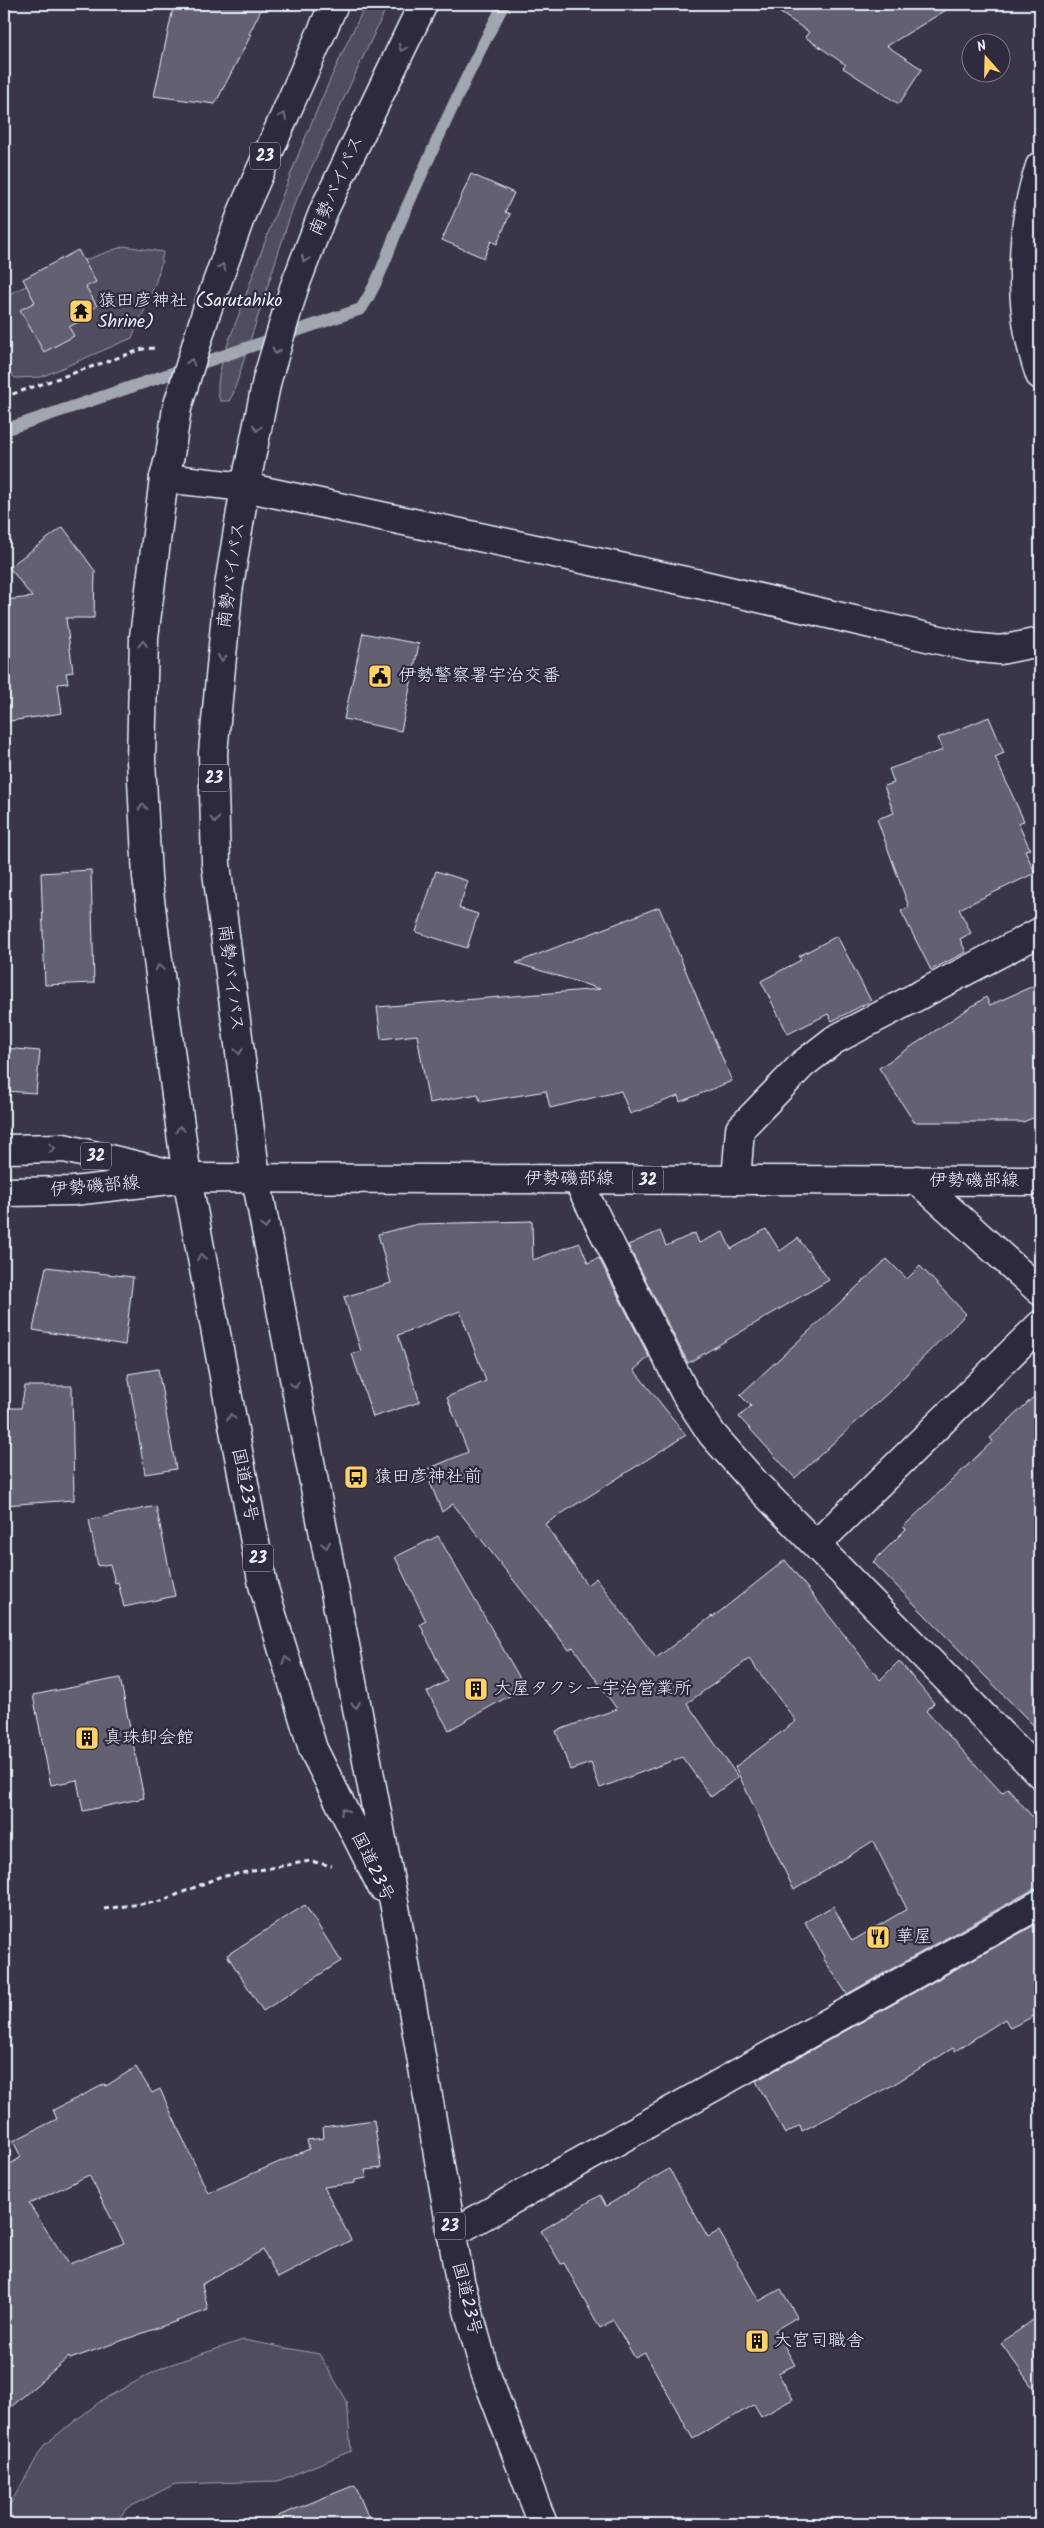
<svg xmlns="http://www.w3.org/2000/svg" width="1044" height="2528" viewBox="0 0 1044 2528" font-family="Kalam,'Klee One',sans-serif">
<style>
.green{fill:#504e5f;stroke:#9ca0ac}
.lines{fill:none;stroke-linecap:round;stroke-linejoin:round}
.stream{stroke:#a2a6b1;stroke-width:12}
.building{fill:#636171;stroke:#e8f1f8;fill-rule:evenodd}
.minor-casing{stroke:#e8f1f8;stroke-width:31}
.major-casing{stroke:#e8f1f8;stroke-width:31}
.highway-casing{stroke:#e8f1f8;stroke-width:31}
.path{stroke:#e8f1f8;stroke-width:3;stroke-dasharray:5 4;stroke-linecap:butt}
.minor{stroke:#2f2a3d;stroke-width:28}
.major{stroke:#2f2a3d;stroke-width:28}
.highway{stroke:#2f2a3d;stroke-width:28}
.oneway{stroke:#70707e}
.labels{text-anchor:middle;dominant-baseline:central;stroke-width:4.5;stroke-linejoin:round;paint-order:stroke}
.shield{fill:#2f2a3d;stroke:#b0b5c0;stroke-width:1}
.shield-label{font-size:16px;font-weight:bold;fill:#e8f1f8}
.street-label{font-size:18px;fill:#e8f1f8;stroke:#2f2a3d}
.poi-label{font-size:18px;fill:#e8f1f8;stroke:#2f2a3d;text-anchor:start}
</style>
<rect width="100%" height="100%" fill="#3a3648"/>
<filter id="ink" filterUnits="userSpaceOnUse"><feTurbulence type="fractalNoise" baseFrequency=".02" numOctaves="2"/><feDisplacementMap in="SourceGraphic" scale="10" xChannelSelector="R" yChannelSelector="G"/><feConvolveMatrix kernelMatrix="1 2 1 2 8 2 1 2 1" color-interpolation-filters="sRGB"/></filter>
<g filter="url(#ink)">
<g class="green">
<path d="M366,4h22l-95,203 -60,187 -4,7h-9c-9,-23 14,-72 22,-95 36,-103 75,-205 124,-302z"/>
<path d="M124,246l39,6c-4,30 -19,58 -31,86l-91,39 -26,1 -11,-13v-55l7,-17 58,-27z"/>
<polygon points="243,2340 319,2354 347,2401 351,2451 278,2481 175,2484 126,2509 115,2524 4,2524 4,2515 44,2445 102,2400 163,2367"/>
</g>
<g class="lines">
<path class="stream" d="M4,430l357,-121c21,-32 29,-65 45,-100 31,-69 62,-138 98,-205"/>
</g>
<g class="building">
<polygon points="174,4 264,4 249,34 251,35 215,104 154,96"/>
<polygon points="767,4 956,4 887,46 922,69 899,104 843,68 846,65 805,37 809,32"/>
<polygon points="471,174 514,193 505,212 510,214 497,244 491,241 484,258 442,240"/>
<polygon points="78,250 96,282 86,287 97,306 85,313 87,317 69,327 74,336 44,352 20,310 35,302 23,279"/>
<polygon points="63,527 95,571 94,618 66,618 73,672 66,673 68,683 58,684 62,713 4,722 4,600 32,597 9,567"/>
<polygon points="363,633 419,644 401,731 344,719"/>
<polygon points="989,717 1004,753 995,757 1024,821 1018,823 1030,849 1025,850 1035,873 959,909 971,933 960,939 966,952 931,970 901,911 909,907 877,819 894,813 884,786 894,783 889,769 943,750 938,738"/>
<polygon points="91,870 94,983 45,985 41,873"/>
<polygon points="436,871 468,881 459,908 478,914 467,948 416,932"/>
<polygon points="659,907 732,1081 680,1102 678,1096 630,1114 621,1091 550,1108 546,1091 480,1102 478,1094 429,1103 417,1035 381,1039 377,1007 600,989 516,963"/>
<polygon points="837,936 871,1001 832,1021 828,1014 788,1034 761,981 801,960 799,956"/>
<polygon points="1040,983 1040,1115 1023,1122 914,1122 879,1068 986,997 990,1005"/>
<polygon points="4,1048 40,1051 36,1093 4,1091"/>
<polygon points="532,1221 533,1260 580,1243 588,1263 599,1258 649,1357 634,1370 686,1435 545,1524 587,1585 596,1578 656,1658 712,1616 713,1617 785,1560 880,1680 899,1661 934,1703 926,1711 1002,1793 1008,1788 1040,1826 1040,1888 1032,1890 847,1994 823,1958 824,1957 805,1922 833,1906 852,1941 907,1909 873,1841 794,1890 735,1767 796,1721 749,1659 687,1703 738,1777 711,1797 682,1757 600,1788 591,1763 570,1770 556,1731 617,1709 573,1647 569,1650 453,1504 442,1512 425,1470 468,1452 447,1397 486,1381 460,1311 398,1335 420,1402 373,1417 352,1354 361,1351 344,1297 391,1283 378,1234 418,1224"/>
<polygon points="766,1229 780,1251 798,1238 829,1280 688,1363 628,1245 660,1231 666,1246 695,1233 699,1243 723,1232 731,1249"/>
<polygon points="887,1259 907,1279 920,1266 966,1314 889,1392 795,1478 739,1417 751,1406 740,1395"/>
<polygon points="46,1267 133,1277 125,1345 33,1330"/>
<polygon points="158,1369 176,1469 145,1474 128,1374"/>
<polygon points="25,1386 72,1386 74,1500 4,1505 4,1408 21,1408"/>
<polygon points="1040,1391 1040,1732 873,1562 906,1529 903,1527 993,1441 990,1438"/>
<polygon points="156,1506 175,1596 124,1607 118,1582 115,1583 110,1564 98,1566 89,1520"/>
<polygon points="438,1536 525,1687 449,1730 427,1692 447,1681 420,1624 426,1621 395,1557"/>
<polygon points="120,1678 144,1798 83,1811 77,1780 51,1785 33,1695"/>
<polygon points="305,1905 341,1961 263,2011 227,1955"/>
<polygon points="1040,1922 1040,2013 1010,2028 1005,2019 955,2051 953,2048 891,2086 802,2131 800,2125 785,2134 756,2081"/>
<path d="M136,2067l16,26 8,-4 48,104 101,-44 -2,-9 17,-2 -1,-11 51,-7 7,48 -16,2 2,8 -12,2v3l-31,4 27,53 -73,38 -15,-28 -61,34 6,26 -138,49 -1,-2 -65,56v-249l2,3 15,-10 -8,-16 44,-22 -4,-9 52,-26 1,2zM89,2175l35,68 -55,21 -40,-60z"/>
<polygon points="669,2169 708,2237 719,2231 759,2301 781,2289 797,2317 775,2330 795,2365 778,2373 793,2399 761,2417 754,2405 693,2439 645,2353 635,2358 613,2320 600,2328 564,2263 561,2264 541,2231 600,2195 606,2206"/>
<polygon points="1040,2315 1040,2398 1001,2343"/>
<polygon points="355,2485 371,2524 261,2524 261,2523"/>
</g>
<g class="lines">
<g class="minor-casing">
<g id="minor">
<path d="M1040,166c-21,61 -22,148 0,209"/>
<polyline points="164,478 245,487 699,584 970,647 1000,650 1040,642"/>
<polyline points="577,1179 685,1393 712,1434 756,1484 1040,1774"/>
<polyline points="736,1180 740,1129 803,1064 834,1040 1040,932"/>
<polyline points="917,1180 1040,1291"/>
<polyline points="817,1544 1040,1325"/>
<polyline points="451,2234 1040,1904"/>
</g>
</g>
<g class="major-casing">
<g id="major">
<polyline points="4,1149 64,1148 168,1173"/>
<polyline points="4,1192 73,1191 187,1178 1040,1181"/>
</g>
</g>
<g class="highway-casing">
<g id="highway">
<polyline points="334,4 243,210 206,313 177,408 170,455 164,478 144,637 141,760 147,877 187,1178 263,1585 313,1749 382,1887"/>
<polyline points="423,4 324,210 294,288 267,380 245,487 228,592 213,753 216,864 256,1178 397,1918 460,2281 485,2372 543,2524"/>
</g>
</g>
<g class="path">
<polyline points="4,397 143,349 154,348"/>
<polyline points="104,1909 162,1901 219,1877 310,1861 332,1866"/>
</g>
<use href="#minor" class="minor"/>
<use href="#major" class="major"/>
<use href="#highway" class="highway"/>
</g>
<defs><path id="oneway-chevron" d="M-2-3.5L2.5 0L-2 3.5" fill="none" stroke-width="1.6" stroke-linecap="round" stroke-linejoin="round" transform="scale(1.25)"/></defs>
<g class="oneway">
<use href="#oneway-chevron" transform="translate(402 48) rotate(116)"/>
<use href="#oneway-chevron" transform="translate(283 116) rotate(-66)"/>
<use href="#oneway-chevron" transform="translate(305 259) rotate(111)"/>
<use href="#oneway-chevron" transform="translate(222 267) rotate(-70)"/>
<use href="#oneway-chevron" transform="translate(276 351) rotate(106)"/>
<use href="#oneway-chevron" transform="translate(191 362) rotate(-73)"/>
<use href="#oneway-chevron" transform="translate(257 428) rotate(102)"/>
<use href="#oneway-chevron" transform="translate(143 644) rotate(-87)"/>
<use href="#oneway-chevron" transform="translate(222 658) rotate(95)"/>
<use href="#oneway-chevron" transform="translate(143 807) rotate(-93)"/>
<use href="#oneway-chevron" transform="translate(215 820) rotate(89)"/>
<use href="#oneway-chevron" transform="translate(159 968) rotate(-98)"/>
<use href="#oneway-chevron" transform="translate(239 1051) rotate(83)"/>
<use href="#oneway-chevron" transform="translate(180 1129) rotate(-98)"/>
<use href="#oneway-chevron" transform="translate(52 1148) rotate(-1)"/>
<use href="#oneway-chevron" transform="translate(265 1226) rotate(79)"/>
<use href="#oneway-chevron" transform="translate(201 1257) rotate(-100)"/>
<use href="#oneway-chevron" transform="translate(295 1385) rotate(79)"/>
<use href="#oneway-chevron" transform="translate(231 1417) rotate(-100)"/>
<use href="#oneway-chevron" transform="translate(326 1545) rotate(79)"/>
<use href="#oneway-chevron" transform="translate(286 1660) rotate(-107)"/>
<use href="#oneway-chevron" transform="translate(356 1705) rotate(79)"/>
<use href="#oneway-chevron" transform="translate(344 1811) rotate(-116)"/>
</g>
</g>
<defs>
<g id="temple-square" transform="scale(1.25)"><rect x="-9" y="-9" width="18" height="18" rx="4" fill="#ffd166" stroke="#2f2a3d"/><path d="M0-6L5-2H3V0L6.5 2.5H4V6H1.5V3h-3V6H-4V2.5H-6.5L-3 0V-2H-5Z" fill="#111"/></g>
<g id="civic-square" transform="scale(1.25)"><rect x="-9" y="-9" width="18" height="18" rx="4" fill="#ffd166" stroke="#2f2a3d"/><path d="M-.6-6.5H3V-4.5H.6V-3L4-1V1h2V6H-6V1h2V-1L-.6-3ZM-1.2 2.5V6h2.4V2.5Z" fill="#111"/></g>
<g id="bus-square" transform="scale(1.25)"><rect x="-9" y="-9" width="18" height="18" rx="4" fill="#ffd166" stroke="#2f2a3d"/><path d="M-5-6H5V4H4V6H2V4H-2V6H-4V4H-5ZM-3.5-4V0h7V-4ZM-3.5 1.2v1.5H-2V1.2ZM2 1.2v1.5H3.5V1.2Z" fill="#111"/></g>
<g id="building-square" transform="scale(1.25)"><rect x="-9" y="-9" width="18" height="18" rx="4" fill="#ffd166" stroke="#2f2a3d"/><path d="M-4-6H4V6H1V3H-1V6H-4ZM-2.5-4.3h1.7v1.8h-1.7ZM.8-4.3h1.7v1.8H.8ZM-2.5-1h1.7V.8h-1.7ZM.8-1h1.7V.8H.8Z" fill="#111"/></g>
<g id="restaurant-square" transform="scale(1.25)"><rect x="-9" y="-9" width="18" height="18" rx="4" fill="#ffd166" stroke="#2f2a3d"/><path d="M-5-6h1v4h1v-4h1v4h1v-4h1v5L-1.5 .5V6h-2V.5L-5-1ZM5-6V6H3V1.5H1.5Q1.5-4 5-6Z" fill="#111"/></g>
</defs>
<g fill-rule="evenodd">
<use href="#temple-square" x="81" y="311"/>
<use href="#civic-square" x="380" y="676"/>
<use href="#bus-square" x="356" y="1477"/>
<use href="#building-square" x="476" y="1689"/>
<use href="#building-square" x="87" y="1738"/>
<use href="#restaurant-square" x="878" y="1937"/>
<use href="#building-square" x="757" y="2341"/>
</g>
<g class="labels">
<g class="shield">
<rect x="250" y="142.5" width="30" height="27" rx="4"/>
<rect x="199" y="764.5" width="30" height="27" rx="4"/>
<rect x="81" y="1142.5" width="30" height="27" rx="4"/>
<rect x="633" y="1166.5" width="30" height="27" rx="4"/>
<rect x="243" y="1544.5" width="30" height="27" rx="4"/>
<rect x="435" y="2212.5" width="30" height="27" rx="4"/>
</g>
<g class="shield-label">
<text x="265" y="156">23</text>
<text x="214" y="778">23</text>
<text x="96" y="1156">32</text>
<text x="648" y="1180">32</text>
<text x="258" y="1558">23</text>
<text x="450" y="2226">23</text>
</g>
<g class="street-label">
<text transform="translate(337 186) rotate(-66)">南勢バイパス</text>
<text transform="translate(232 575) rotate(-82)">南勢バイパス</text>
<text transform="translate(230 978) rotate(83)">南勢バイパス</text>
<text x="569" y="1179">伊勢磯部線</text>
<text x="974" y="1181">伊勢磯部線</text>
<text transform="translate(95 1187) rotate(-5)">伊勢磯部線</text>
<text transform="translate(244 1485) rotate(79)">国道23号</text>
<text transform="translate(372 1867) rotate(64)">国道23号</text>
<text transform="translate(466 2299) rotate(76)">国道23号</text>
</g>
<g class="poi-label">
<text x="98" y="301">猿田彦神社 (Sarutahiko<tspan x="98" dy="21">Shrine)</tspan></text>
<text x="398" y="676">伊勢警察署宇治交番</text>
<text x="374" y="1477">猿田彦神社前</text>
<text x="494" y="1689">大屋タクシー宇治営業所</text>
<text x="104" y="1738">真珠卸会館</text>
<text x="896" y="1937">華屋</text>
<text x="774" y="2341">大宮司職舎</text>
</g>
</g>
<rect width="1044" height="2528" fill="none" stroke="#2f2a3d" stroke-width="20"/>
<rect x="10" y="10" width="1024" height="2508" fill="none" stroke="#e8f1f8" stroke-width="2" filter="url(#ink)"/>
<g transform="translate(986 58) rotate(340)"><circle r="24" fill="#2f2a3d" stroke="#797a88"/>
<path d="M0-4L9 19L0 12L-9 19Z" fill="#ffd166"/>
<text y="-8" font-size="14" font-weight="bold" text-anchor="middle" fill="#e8f1f8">N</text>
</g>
</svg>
